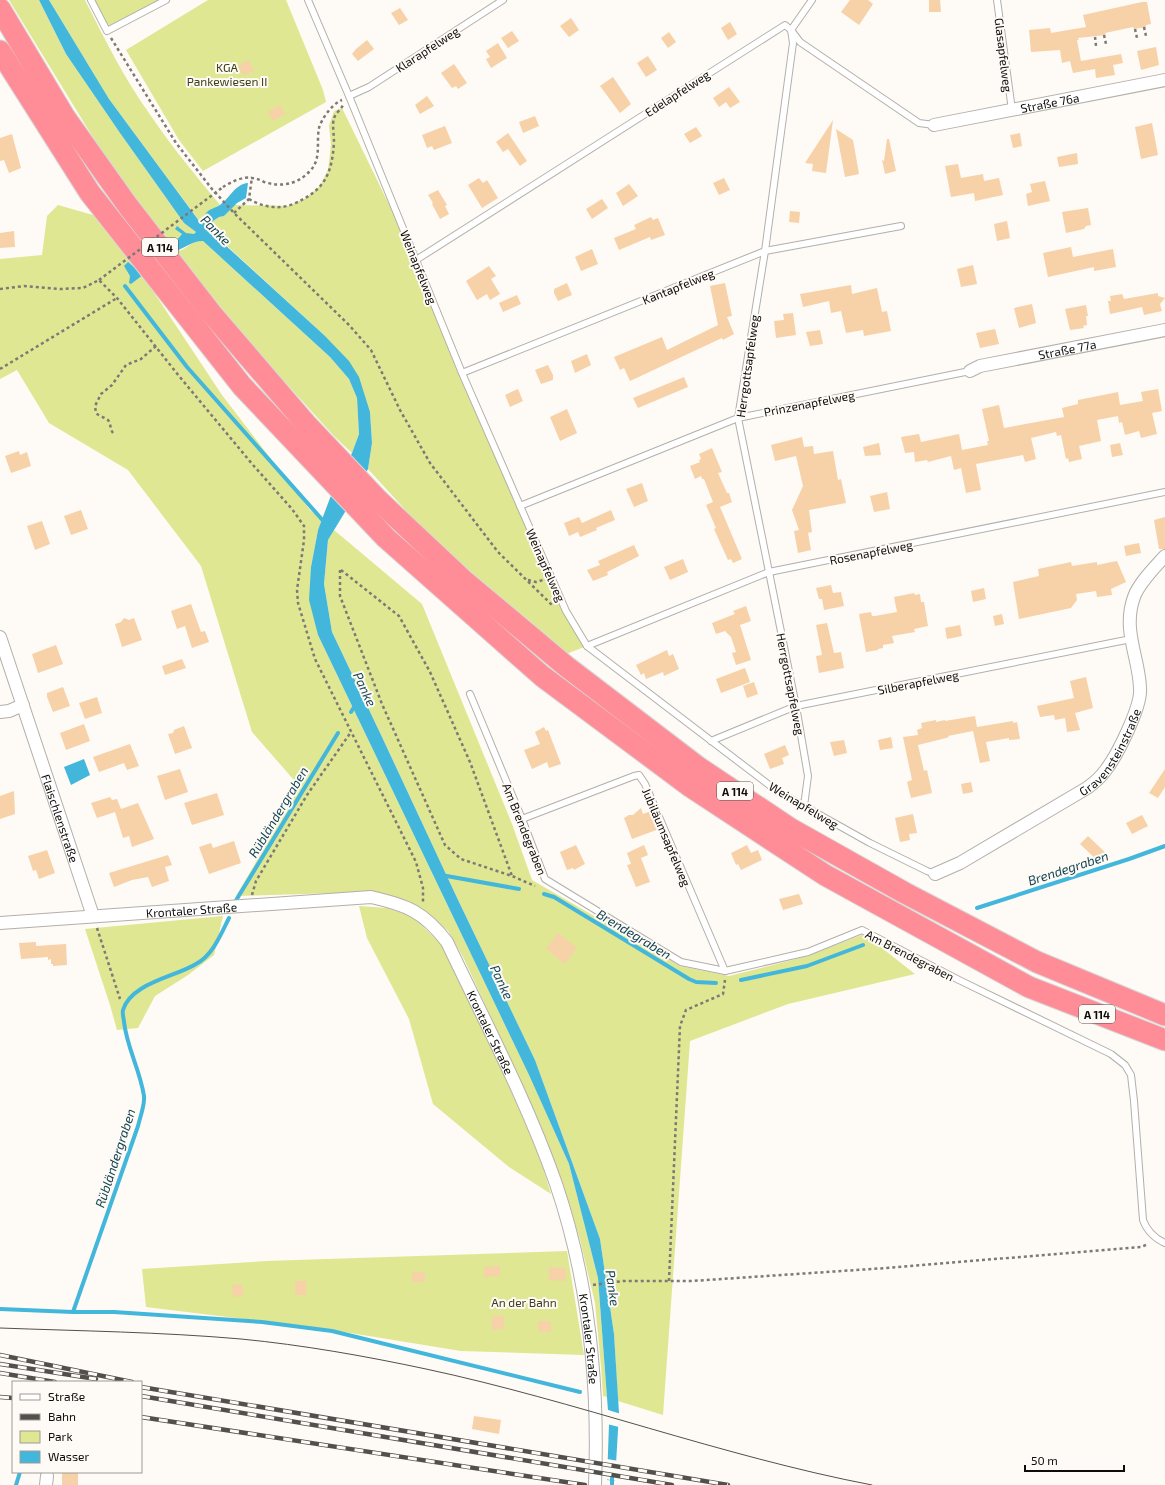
<svg xmlns="http://www.w3.org/2000/svg" width="1165" height="1485" viewBox="0 0 1165 1485" font-family="'Exo 2',sans-serif">
<style>
.green{fill:#dfe792}
.water{fill:#43b7db}
.pier{fill:#fefaf5}
.lines{fill:none;stroke-linecap:round;stroke-linejoin:round}
.stream{stroke:#43b7db;stroke-width:4}
.building{fill:#f7d1a8}
.lane-casing{stroke:#b3afab;stroke-width:8}
.street-casing{stroke:#b3afab;stroke-width:14}
.highway-casing{stroke:#d8d8d8;stroke-width:23}
.path{stroke:#7c7976;stroke-width:2.5;stroke-dasharray:3 3;stroke-linecap:butt}
.lane{stroke:#fff;stroke-width:6}
.street{stroke:#fff;stroke-width:12}
.highway{stroke:#ff8d97;stroke-width:21}
.tram{stroke:#52504d;stroke-width:1}
.rail-casing{stroke:#52504d;stroke-width:4.5}
.rail{stroke:#fefaf5;stroke-width:3;stroke-dasharray:9;stroke-linecap:butt}
.path-bridge{stroke:#7c7976;stroke-width:2.5;stroke-dasharray:3 3;stroke-linecap:butt}
.labels{text-anchor:middle;dominant-baseline:central;stroke-width:4;stroke-linejoin:round;paint-order:stroke}
.shield{fill:#fefaf5;stroke:#555350;stroke-width:1}
.shield-label{font-size:11px;font-weight:bold;fill:#0d0c0a}
.street-label{font-size:12px;fill:#0d0c0a;stroke:#fefaf5}
.park-label{font-size:12px;fill:#3c3f19;stroke:#fefaf5}
.water-label{font-size:13px;font-style:italic;fill:#124453;stroke:#fefaf5}
</style>
<rect width="100%" height="100%" fill="#fefaf5"/>
<g class="green">
<polygon points="9,0 39,0 66,54 120,133 184,223 196,232 194,234 182,234 175,242 173,241 169,243 110,165"/>
<path d="M49,0h36c20,40 40,80 66,116 21,31 45,60 69,89 -12,6 -15,6 -17,21l-94,-127z"/>
<polygon points="87,0 160,0 104,33"/>
<polygon points="208,0 286,0 323,90 326,102 203,171 179,140 126,50"/>
<polygon points="342,108 416,260 566,611 587,646 566,654 491,590 421,527 368,469 372,443 370,412 324,335 212,232 213,221 219,217 224,216 234,205 288,206 306,198 320,186 328,170 331,145 329,126 334,111"/>
<polygon points="58,205 100,217 145,279 222,395 310,510 322,520 318,530 311,567 318,635 529,1075 569,1164 598,1278 607,1397 603,1396 601,1366 595,1303 580,1240 563,1184 527,1095 464,959 448,931 418,907 373,892 236,896 300,787 252,732 201,566 128,470 49,423 17,370 0,379 0,259 42,255 47,216"/>
<polygon points="196,241 203,241 330,357 349,379 357,398 359,434 352,453 334,436 224,315 176,251 182,250"/>
<polygon points="334,530 422,604 512,824 532,880 680,966 729,976 808,956 864,934 915,974 788,1004 690,1041 663,1415 618,1401 614,1334 600,1239 535,1060 459,902 382,737 332,632 324,584 328,540"/>
<polygon points="359,906 387,908 413,917 442,945 480,1024 536,1145 551,1194 509,1167 433,1104 409,1019 367,938"/>
<polygon points="223,916 214,955 188,975 155,996 138,1028 117,1030 110,1005 85,929"/>
<polygon points="567,1251 584,1355 461,1351 326,1329 146,1307 142,1269 266,1261"/>
</g>
<g class="water">
<path d="M39,0h10l60,99 93,126c2,-4 2,-8 4,-12 3,-4 9,-5 14,-8 10,-7 15,-21 28,-22l-2,15 -9,5 -13,13 -5,1 -6,4 -1,12 112,102 25,26 10,16 11,35 2,31 -4,26 -23,43 -17,28 -4,44 8,48 50,105 77,165 76,158 65,179 14,95 5,79 -4,68 -8,-1 2,-56 -11,-146 -29,-114 -40,-89 -211,-440 -9,-35 2,-33 7,-37 12,-32 22,-45 7,-19 -2,-36 -8,-19 -19,-22 -127,-116c-12,0 -19,8 -30,11l-42,32 -2,-1 1,-7 -6,-10 4,-4 6,5 39,-26 2,1 7,-8 -7,-5 2,-3 9,7 8,1 2,-2 -12,-9 -64,-90 -54,-79z"/>
<polygon points="84,759 90,775 71,785 64,767"/>
</g>
<g class="pier">
<polygon points="605,1409 621,1414 619,1427 607,1424"/>
<polygon points="607,1459 619,1461 617,1481 605,1479"/>
</g>
<g class="lines">
<g class="stream">
<polyline points="125,286 187,367 326,524"/>
<polyline points="351,712 356,704"/>
<polyline points="441,875 519,889"/>
<polyline points="544,894 554,897 689,979 696,982 716,983"/>
<polyline points="235,902 338,733"/>
<polyline points="977,908 1129,859 1165,846"/>
<polyline points="741,980 807,966 863,945"/>
<polyline points="0,1309 73,1312 114,1312 262,1322 332,1331 580,1392"/>
<path d="M73,1312l65,-186c2,-9 7,-21 6,-30 -4,-26 -17,-48 -20,-74 0,-3 -2,-8 -1,-12 8,-27 52,-33 73,-46 17,-9 25,-30 33,-46"/>
<polyline points="16,1485 20,1472"/>
<polyline points="612,1485 612,1475"/>
</g>
</g>
<g class="building">
<polygon points="850,0 868,0 873,4 859,25 841,12"/>
<polygon points="929,0 940,0 941,12 929,12"/>
<polygon points="1142,2 1147,2 1151,24 1146,25 1146,27 1134,29 1133,27 1105,33 1106,35 1078,38 1079,40 1077,40 1081,61 1121,54 1123,63 1113,65 1115,75 1096,78 1095,69 1073,73 1070,61 1062,63 1060,50 1031,52 1029,30 1050,28 1051,33 1086,27 1083,15"/>
<polygon points="400,8 408,20 399,25 391,13"/>
<polygon points="571,18 579,30 569,37 560,26"/>
<polygon points="730,22 737,34 728,40 721,28"/>
<polygon points="512,31 519,41 508,48 501,38"/>
<polygon points="669,32 676,42 668,48 661,38"/>
<polygon points="367,40 374,49 358,61 352,54 356,49"/>
<polygon points="498,43 507,58 491,68 486,59 490,57 486,51"/>
<polygon points="1156,47 1159,65 1141,70 1137,51"/>
<polygon points="648,56 657,70 646,77 637,63"/>
<polygon points="248,60 254,70 244,76 238,66"/>
<polygon points="454,64 467,83 458,89 456,86 452,88 441,73"/>
<polygon points="613,77 631,104 620,113 600,86"/>
<polygon points="729,87 740,102 730,108 726,102 719,107 713,98"/>
<polygon points="427,96 434,106 420,114 415,105"/>
<polygon points="280,105 285,114 273,121 268,112"/>
<polygon points="535,116 539,126 523,133 519,122"/>
<polygon points="833,120 826,173 812,171 813,164 805,163"/>
<polygon points="1152,123 1158,155 1141,159 1135,127"/>
<polygon points="445,126 452,143 434,150 432,146 427,148 422,135"/>
<polygon points="696,127 702,136 690,143 684,134"/>
<polygon points="836,129 853,140 859,174 845,177"/>
<polygon points="508,133 527,161 520,166 508,149 503,152 496,142"/>
<polygon points="1020,133 1022,146 1013,148 1010,135"/>
<polygon points="12,134 21,168 9,173 4,160 0,161 0,138"/>
<polygon points="887,139 889,139 896,171 885,174 882,160 884,161"/>
<polygon points="1077,153 1078,164 1059,167 1057,157"/>
<polygon points="958,164 961,178 983,174 984,181 999,178 1003,195 975,201 974,193 951,197 945,166"/>
<polygon points="479,178 483,183 487,180 498,198 482,208 468,185"/>
<polygon points="724,178 730,190 719,195 713,183"/>
<polygon points="1045,181 1050,201 1028,206 1026,194 1032,192 1030,184"/>
<polygon points="629,184 638,196 623,206 616,193"/>
<polygon points="438,190 447,205 445,206 449,214 440,219 432,204 433,203 428,195"/>
<polygon points="602,199 608,208 592,219 586,209"/>
<polygon points="1088,208 1091,225 1086,226 1084,229 1066,233 1062,212"/>
<polygon points="790,211 800,212 799,223 789,222"/>
<polygon points="651,217 653,220 658,218 665,235 651,240 650,237 619,250 614,238 636,229 634,225"/>
<polygon points="1007,221 1010,238 997,241 994,224"/>
<polygon points="14,231 15,247 0,248 0,233"/>
<polygon points="1071,247 1073,257 1113,249 1116,267 1094,271 1094,267 1048,277 1043,253"/>
<polygon points="592,249 598,264 581,271 575,257"/>
<polygon points="973,265 977,284 961,287 957,269"/>
<polygon points="489,266 496,276 491,279 500,294 490,300 487,294 477,300 466,281"/>
<polygon points="567,283 572,295 558,301 554,293 554,289"/>
<polygon points="725,283 732,316 727,317 734,334 723,340 722,338 630,381 624,368 620,370 614,357 662,337 667,350 718,325 710,286"/>
<polygon points="851,285 852,294 877,288 882,312 887,311 891,331 864,336 863,330 846,333 841,311 831,313 829,301 803,307 800,294"/>
<polygon points="1158,293 1158,296 1165,298 1160,304 1162,311 1144,315 1142,307 1110,314 1108,301 1111,301 1110,296 1122,294 1124,299"/>
<polygon points="517,295 521,304 503,312 499,303"/>
<polygon points="1032,304 1036,323 1019,328 1014,308"/>
<polygon points="1086,305 1088,316 1086,316 1087,325 1083,326 1084,328 1070,330 1065,309"/>
<polygon points="793,313 796,335 776,338 774,321 784,320 783,314"/>
<polygon points="995,329 999,344 980,348 976,333"/>
<polygon points="820,330 823,344 810,346 806,332"/>
<polygon points="587,354 591,365 575,373 571,361"/>
<polygon points="548,365 553,375 553,380 541,384 535,370"/>
<polygon points="684,377 688,387 638,408 633,398"/>
<polygon points="518,389 523,401 510,407 505,395"/>
<polygon points="1158,389 1162,411 1152,413 1157,434 1141,438 1139,431 1125,435 1122,422 1119,423 1118,416 1097,420 1101,441 1079,446 1082,459 1069,462 1068,458 1066,459 1061,435 1057,436 1056,432 1031,438 1036,459 1025,462 1023,455 976,464 981,490 966,493 961,468 954,470 951,456 928,462 927,460 915,462 914,452 905,453 901,437 919,434 921,442 959,434 962,450 988,445 987,441 989,441 982,409 999,405 1004,428 1064,417 1062,408 1078,404 1078,400 1118,392 1120,405 1143,401 1141,392"/>
<polygon points="567,409 577,433 560,441 550,417"/>
<polygon points="802,437 804,447 813,446 814,454 833,451 838,480 841,479 846,503 809,510 812,532 808,533 811,550 798,553 794,531 799,530 792,510 803,486 796,456 775,461 771,445"/>
<polygon points="879,443 881,455 865,456 863,447"/>
<polygon points="1120,443 1123,455 1112,457 1110,445"/>
<polygon points="712,448 722,472 718,473 727,493 729,493 732,502 720,507 742,559 733,563 731,559 728,560 714,529 716,528 706,505 713,502 704,479 702,479 701,476 695,479 690,466 700,462 699,460 701,459 699,454"/>
<polygon points="19,451 20,455 27,452 31,466 11,473 5,456"/>
<polygon points="642,483 648,501 634,507 626,489"/>
<polygon points="887,492 890,509 874,512 870,496"/>
<polygon points="81,510 88,529 71,535 64,516"/>
<polygon points="611,510 615,520 596,528 597,530 580,537 578,532 569,536 564,523 579,517 582,523"/>
<polygon points="1165,517 1165,549 1159,549 1154,520"/>
<polygon points="42,521 50,544 35,550 27,526"/>
<polygon points="1139,543 1141,553 1126,556 1124,546"/>
<polygon points="634,545 639,556 607,572 608,575 593,581 587,570 600,565 598,561"/>
<polygon points="683,559 688,572 670,580 664,567"/>
<polygon points="1117,561 1126,582 1111,589 1112,595 1097,597 1096,591 1076,594 1077,600 1071,608 1019,619 1013,582 1039,576 1038,569 1071,562 1072,566 1097,562 1097,565"/>
<polygon points="831,585 833,593 841,592 844,606 824,610 822,599 819,599 816,588"/>
<polygon points="984,588 986,599 973,602 971,591"/>
<polygon points="914,593 915,595 920,594 921,602 924,602 928,626 914,629 915,632 892,636 894,643 883,645 883,648 878,649 878,650 866,652 859,614 871,612 872,616 875,616 897,612 894,597"/>
<polygon points="191,604 201,632 205,631 209,642 192,648 185,626 177,629 171,611"/>
<polygon points="746,606 751,621 740,625 751,660 736,665 732,653 736,652 731,637 725,631 716,634 712,623 735,614 733,611"/>
<polygon points="1002,614 1004,624 995,626 993,616"/>
<polygon points="124,618 129,620 134,618 142,640 122,647 115,624 121,622"/>
<polygon points="827,623 834,653 841,652 844,668 819,673 816,656 822,655 816,625"/>
<polygon points="960,625 962,636 947,639 945,628"/>
<polygon points="56,645 63,664 38,673 32,654"/>
<polygon points="667,650 669,656 673,654 679,669 664,676 663,672 646,679 644,673 641,675 636,665"/>
<polygon points="182,659 186,668 165,675 162,666"/>
<polygon points="745,668 750,682 721,693 716,679"/>
<polygon points="1086,677 1093,708 1075,713 1080,730 1067,732 1065,718 1055,720 1054,715 1040,717 1037,706 1074,698 1070,681"/>
<polygon points="754,682 758,694 747,698 743,686"/>
<polygon points="63,687 70,706 53,712 47,697 47,693"/>
<polygon points="97,697 102,713 85,719 79,703"/>
<polygon points="975,716 977,727 1013,721 1013,723 1017,722 1020,739 1009,740 1009,738 986,742 990,761 980,763 973,731 948,736 949,737 946,738 918,745 924,771 927,770 932,793 911,798 907,782 912,780 903,737 918,735 917,730 922,728 921,723 936,720 936,722 945,720 945,721"/>
<polygon points="84,724 90,741 66,750 60,733"/>
<polygon points="184,726 192,748 175,754 168,734 173,733 174,730"/>
<polygon points="544,727 546,731 548,730 561,764 549,768 547,762 532,769 524,750 540,744 535,732"/>
<polygon points="891,737 893,748 880,750 878,740"/>
<polygon points="844,740 847,753 834,756 830,742"/>
<polygon points="130,744 139,766 127,770 124,763 99,772 93,757"/>
<polygon points="785,745 789,755 782,758 784,764 770,769 764,754"/>
<polygon points="180,769 188,792 165,800 157,776"/>
<polygon points="1165,769 1165,787 1158,798 1149,793"/>
<polygon points="971,782 973,792 963,794 961,784"/>
<polygon points="14,791 15,814 0,819 0,796"/>
<polygon points="217,793 224,815 192,825 184,803"/>
<polygon points="110,797 112,800 117,799 121,809 138,803 154,839 132,847 129,836 123,838 115,812 97,818 91,803"/>
<polygon points="641,808 643,814 651,811 659,829 632,839 624,818 629,815 633,815"/>
<polygon points="913,814 917,833 909,834 910,840 900,842 895,818"/>
<polygon points="1142,815 1148,826 1132,834 1126,823"/>
<polygon points="1088,836 1110,857 1098,861 1080,844"/>
<polygon points="234,841 241,863 209,874 199,847 211,843 213,848"/>
<polygon points="576,845 585,864 574,870 573,868 567,870 560,852"/>
<polygon points="644,845 648,855 641,858 650,882 636,887 627,865 631,864 627,853"/>
<polygon points="747,845 751,853 758,850 762,860 741,870 738,864 736,865 731,853"/>
<polygon points="47,850 55,873 39,879 36,870 33,871 28,856"/>
<polygon points="168,855 172,865 165,867 169,881 152,887 148,877 132,880 114,887 109,873"/>
<polygon points="799,894 803,904 783,910 779,899"/>
<polygon points="558,933 577,948 565,964 546,949"/>
<polygon points="36,942 36,946 66,944 67,965 53,966 53,964 51,964 51,959 48,960 48,957 21,959 19,943"/>
<polygon points="500,1266 500,1276 484,1277 484,1267"/>
<polygon points="549,1267 566,1268 565,1281 549,1280"/>
<rect x="412" y="1272" width="13" height="10"/>
<rect x="295" y="1281" width="11" height="14"/>
<polygon points="242,1284 243,1296 233,1297 232,1285"/>
<polygon points="492,1316 504,1316 504,1329 492,1330"/>
<polygon points="538,1321 551,1321 551,1332 538,1331"/>
<polygon points="474,1416 501,1420 499,1434 472,1429"/>
<rect x="62" y="1472" width="16" height="13"/>
</g>
<g class="lines">
<g class="lane-casing">
<g id="lane">
<polyline points="91,0 107,31 166,0"/>
<polyline points="308,0 349,96 462,373 566,611 587,646 777,791 870,843 927,871 935,874"/>
<polyline points="997,0 1012,110"/>
<polyline points="349,96 369,87 503,0"/>
<polyline points="416,260 785,25 791,30 800,42 919,123 934,125"/>
<polyline points="462,373 765,251 901,226"/>
<polyline points="520,506 738,418 970,371"/>
<polyline points="587,646 769,572 1165,492"/>
<path d="M470,694l52,125 23,60 136,83 44,9 83,-19 54,-22 97,50 152,74 14,11 6,10 3,26 9,119c4,11 11,18 22,23"/>
<polyline points="711,741 796,706 1131,639"/>
<polyline points="804,806 808,776 796,706 738,418 765,251 793,43 791,30 812,0"/>
<polyline points="522,819 634,776 639,775 645,784 725,971"/>
</g>
</g>
<g class="street-casing">
<g id="street">
<path id="s1" d="M934,125l231,-45"/>
<path id="s2" d="M970,371l10,-5 185,-36"/>
<path id="s3" d="M0,637l93,279"/>
<polyline points="0,712 9,711 23,705"/>
<path id="s4" d="M935,874l25,-11 127,-75c7,-5 13,-10 18,-17 12,-15 37,-65 35,-83 -1,-31 -18,-58 -6,-91 5,-14 21,-30 31,-41"/>
<path id="s5" d="M0,923l371,-26c36,8 53,15 76,45 38,80 80,159 109,242 33,97 43,199 39,301"/>
<polyline points="46,1485 47,1476"/>
</g>
</g>
<g class="highway-casing">
<g id="highway">
<polyline points="0,9 64,116 128,206 211,313 307,425 378,500 462,579 567,667 698,767 791,829 905,893 1037,962 1165,1015"/>
<polyline points="0,51 90,193 242,386 386,538 542,676 691,787 825,875 1029,987 1165,1040"/>
</g>
</g>
<g class="path">
<polyline points="1144,27 1146,36"/>
<polyline points="1135,29 1137,38"/>
<polyline points="1104,35 1106,44"/>
<polyline points="1095,37 1096,46"/>
<polyline points="111,38 176,143 212,189 234,213 349,325 371,350 400,410 430,463 498,552 553,606"/>
<path d="M223,187c8,-5 20,-11 29,-9 4,0 8,2 12,4 17,5 32,3 45,-10 13,-12 7,-29 10,-44 3,-10 13,-24 23,-28"/>
<path d="M249,199c13,8 30,11 44,5 31,-13 39,-29 41,-62 0,-7 -2,-18 0,-24 2,-5 7,-9 9,-13"/>
<polyline points="234,213 249,199 252,177"/>
<polyline points="0,289 24,286 60,289 83,288 99,280 117,298 179,376 253,465 292,509 304,526 304,540 297,590 298,603 315,659 416,862 423,888 423,904"/>
<polyline points="0,369 117,298"/>
<path d="M113,433c-3,-4 -2,-9 -5,-13 -4,-3 -9,-4 -12,-7l-1,-7 6,-12 11,-9 14,-20 15,-6 15,-13"/>
<polyline points="340,570 340,596 382,704 445,845 461,859 512,876 535,886"/>
<polyline points="341,570 399,616 430,672 470,762 512,876"/>
<polyline points="528,580 536,582 543,580"/>
<polyline points="252,895 256,881 307,795 351,732"/>
<polyline points="97,928 120,999"/>
<polyline points="669,1281 680,1026 686,1010 723,994 725,980"/>
<polyline points="593,1285 623,1281 692,1281 886,1268 1141,1247 1148,1244"/>
</g>
<use href="#lane" class="lane"/>
<use href="#street" class="street"/>
<use href="#highway" class="highway"/>
<path class="tram" d="M0,1328c80,3 161,4 241,11 62,6 124,17 185,30 150,32 295,87 446,116"/>
<g class="rail-casing">
<g id="rail">
<polyline points="0,1355 132,1382"/>
<polyline points="0,1364 96,1379"/>
<polyline points="0,1373 55,1382"/>
<polyline points="141,1387 728,1485"/>
<polyline points="141,1396 672,1485"/>
<polyline points="0,1397 13,1398"/>
<polyline points="141,1417 585,1485"/>
</g>
</g>
<use href="#rail" class="rail"/>
<polyline class="path-bridge" points="99,280 223,187"/>
</g>
<g class="labels">
<g class="shield">
<rect x="142" y="238" width="36" height="18" rx="3"/>
<rect x="717" y="782" width="36" height="18" rx="3"/>
<rect x="1079" y="1005" width="36" height="18" rx="3"/>
</g>
<g class="shield-label">
<text x="160" y="247">A 114</text>
<text x="735" y="791">A 114</text>
<text x="1097" y="1014">A 114</text>
</g>
<g class="street-label">
<text transform="translate(427 49) rotate(-33)">Klarapfelweg</text>
<text transform="translate(1004 55) rotate(83)">Glasapfelweg</text>
<text transform="translate(677 93) rotate(-33)">Edelapfelweg</text>
<text stroke="none"><textPath href="#s1" startOffset="118">Straße 76a</textPath></text>
<text transform="translate(419 267) rotate(68)">Weinapfelweg</text>
<text transform="translate(678 286) rotate(-22)">Kantapfelweg</text>
<text stroke="none"><textPath href="#s2" startOffset="100">Straße 77a</textPath></text>
<text transform="translate(747 366) rotate(-82)">Herrgottsapfelweg</text>
<text transform="translate(809 403) rotate(-11)">Prinzenapfelweg</text>
<text transform="translate(871 552) rotate(-11)">Rosenapfelweg</text>
<text transform="translate(546 565) rotate(66)">Weinapfelweg</text>
<text transform="translate(918 682) rotate(-11)">Silberapfelweg</text>
<text transform="translate(791 684) rotate(79)">Herrgottsapfelweg</text>
<text stroke="none"><textPath href="#s4" startOffset="218">Gravensteinstraße</textPath></text>
<text transform="translate(804 805) rotate(31)">Weinapfelweg</text>
<text stroke="none"><textPath href="#s3" startOffset="191">Flaischlenstraße</textPath></text>
<text transform="translate(525 829) rotate(68)">Am Brendegraben</text>
<text transform="translate(667 837) rotate(67)">Jubiläumsapfelweg</text>
<text stroke="none"><textPath href="#s5" startOffset="192">Krontaler Straße</textPath></text>
<text transform="translate(910 955) rotate(27)">Am Brendegraben</text>
<text stroke="none"><textPath href="#s5" startOffset="563">Krontaler Straße</textPath></text>
<text stroke="none"><textPath href="#s5" startOffset="887">Krontaler Straße</textPath></text>
</g>
<g class="park-label">
<text x="227" y="67">KGA<tspan x="227" dy="14">Pankewiesen II</tspan></text>
<text x="524" y="1302">An der Bahn</text>
</g>
<g class="water-label">
<text transform="translate(216 230) rotate(45)">Panke</text>
<text transform="translate(365 689) rotate(65)">Panke</text>
<text transform="translate(278 812) rotate(-59)">Rübländergraben</text>
<text transform="translate(1068 868) rotate(-18)">Brendegraben</text>
<text transform="translate(634 934) rotate(31)">Brendegraben</text>
<text transform="translate(502 982) rotate(65)">Panke</text>
<text transform="translate(115 1158) rotate(-72)">Rübländergraben</text>
<text transform="translate(613 1288) rotate(82)">Panke</text>
</g>
</g>
<rect x="12" y="1381" width="130" height="92" fill="#fefaf5" stroke="#9e9b97"/>
<rect x="20" y="1394" width="20" height="6" fill="#ffffff" stroke="#9e9b97"/>
<text x="48" y="1401" font-size="12" fill="#0d0c0a">Straße</text>
<rect x="20" y="1414" width="20" height="6" fill="#52504d" stroke="#9e9b97"/>
<text x="48" y="1421" font-size="12" fill="#0d0c0a">Bahn</text>
<rect x="20" y="1431" width="20" height="12" fill="#dfe792" stroke="#9e9b97"/>
<text x="48" y="1441" font-size="12" fill="#0d0c0a">Park</text>
<rect x="20" y="1451" width="20" height="12" fill="#43b7db" stroke="#9e9b97"/>
<text x="48" y="1461" font-size="12" fill="#0d0c0a">Wasser</text>
<path d="M1025 1465v6h99v-6" fill="none" stroke="#0d0c0a" stroke-width="2"/>
<text x="1031" y="1465" font-size="12" fill="#0d0c0a" stroke="#fefaf5" stroke-width="3" paint-order="stroke">50 m</text>
</svg>
